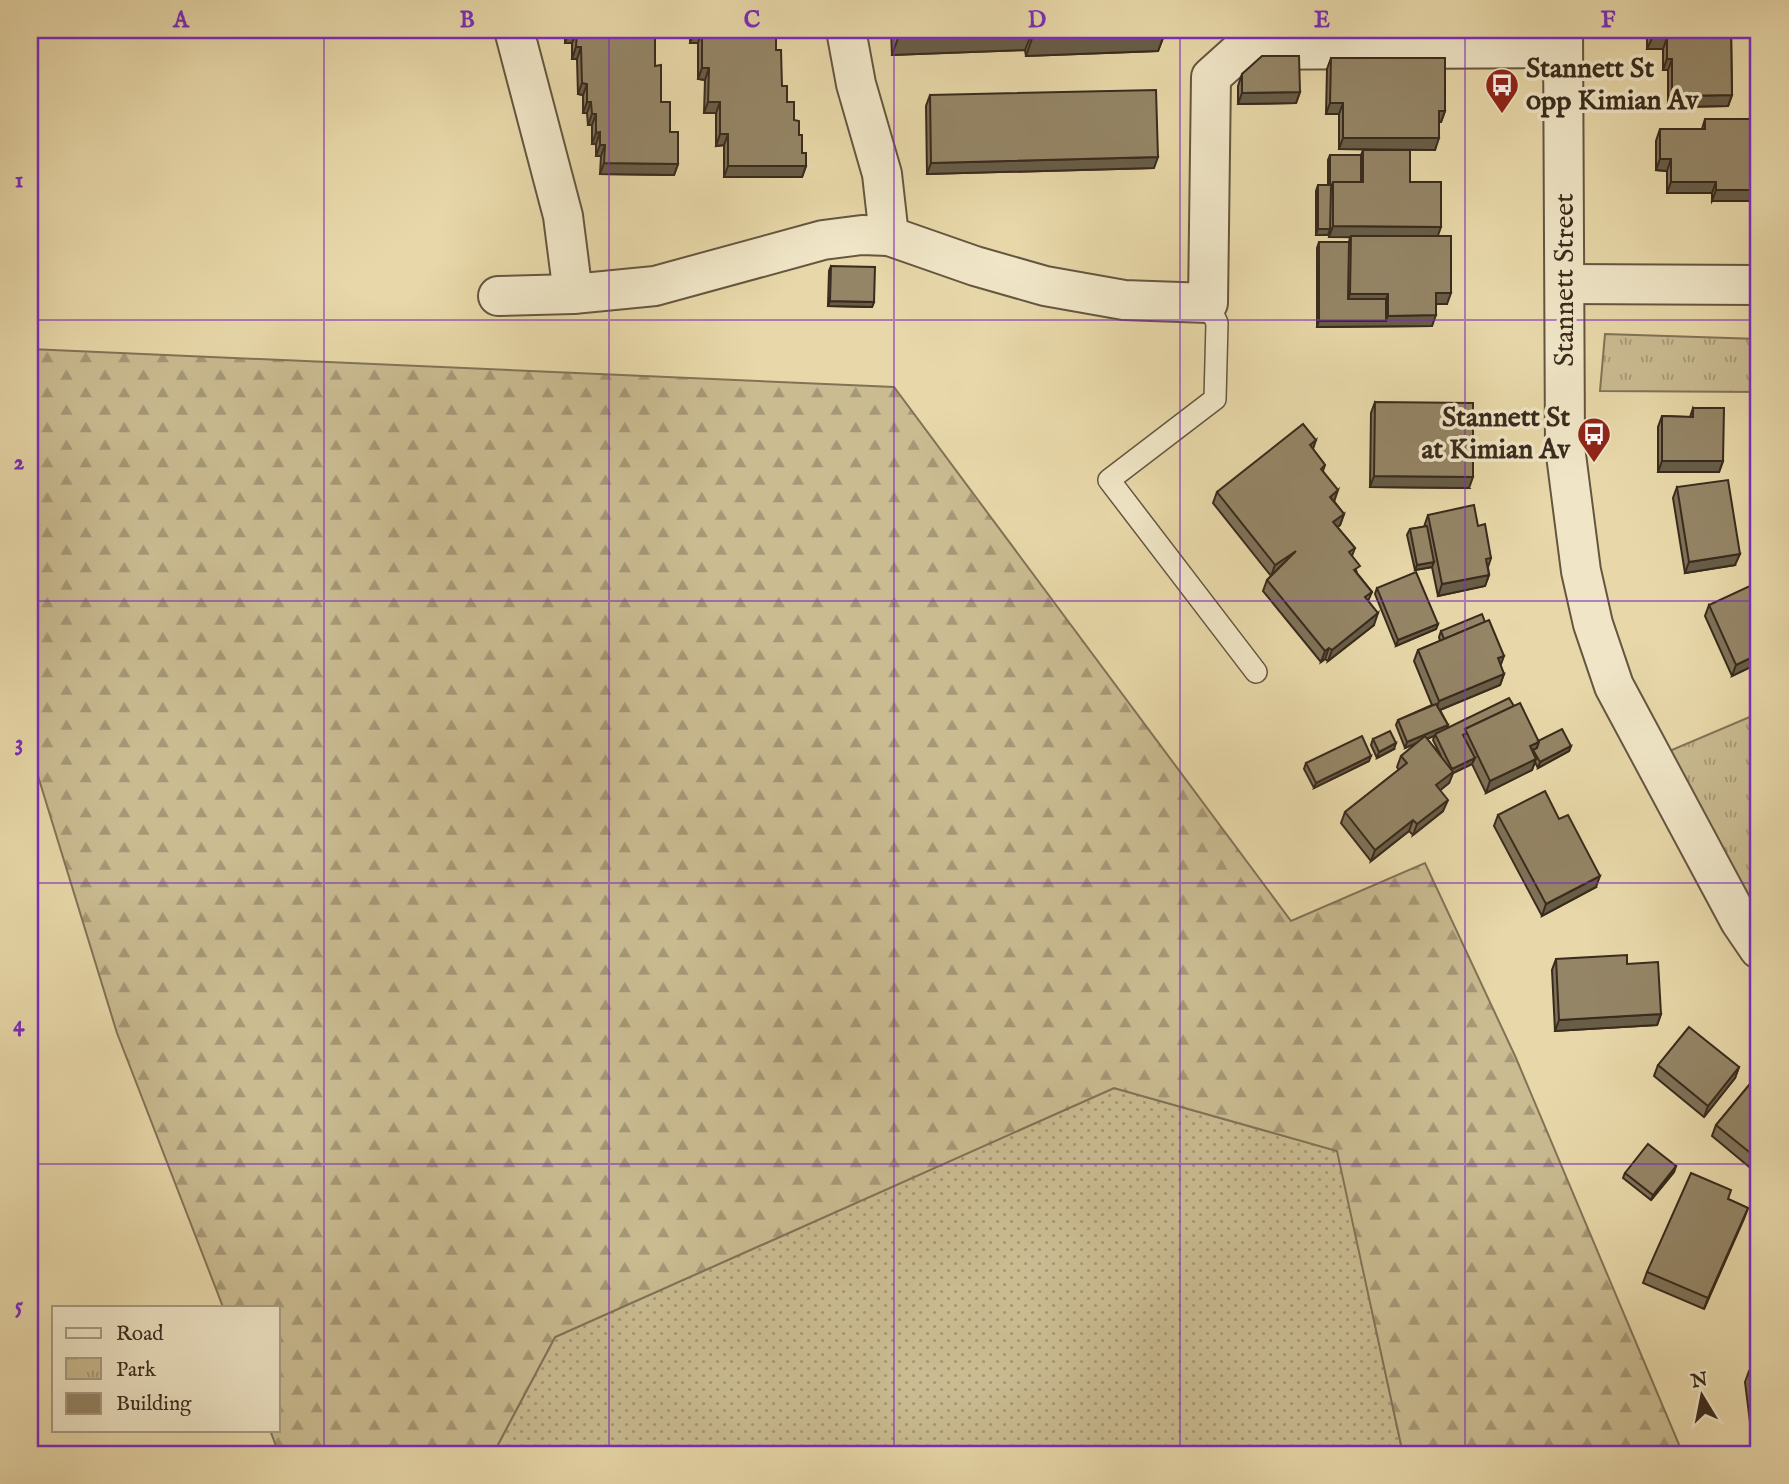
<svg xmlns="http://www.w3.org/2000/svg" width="1789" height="1484" viewBox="0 0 1789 1484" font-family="'IM FELL English',serif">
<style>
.grass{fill:url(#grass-dots);stroke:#827357;stroke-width:2}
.forest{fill:url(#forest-firs);stroke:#827357;stroke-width:2}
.park{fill:url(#park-tufts);stroke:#827357;stroke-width:2}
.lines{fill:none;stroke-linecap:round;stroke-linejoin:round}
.lane-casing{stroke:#655640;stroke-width:24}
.street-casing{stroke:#655640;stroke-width:42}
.lane{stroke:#f0e6c7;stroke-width:21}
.street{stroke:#f0e6c7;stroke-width:38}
.wall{fill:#7f7258;stroke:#392b1d;stroke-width:2;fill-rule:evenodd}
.shaded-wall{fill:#685d47;stroke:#392b1d;stroke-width:2}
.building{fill:#948566;stroke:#392b1d;stroke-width:2}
.grid{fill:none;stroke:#7b2cbf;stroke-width:2;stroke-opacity:0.55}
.labels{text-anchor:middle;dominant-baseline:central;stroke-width:7;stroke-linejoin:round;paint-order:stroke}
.poi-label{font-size:28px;font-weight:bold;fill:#392b1d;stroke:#f0e6c7;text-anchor:start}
.street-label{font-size:28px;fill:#392b1d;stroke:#f0e6c7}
.neatline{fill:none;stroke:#7b2cbf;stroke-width:2.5}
.grid-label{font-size:23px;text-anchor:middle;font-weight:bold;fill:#7b2cbf}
</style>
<defs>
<pattern id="grass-dots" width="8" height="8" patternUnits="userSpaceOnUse" patternTransform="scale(1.75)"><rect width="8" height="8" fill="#cabb91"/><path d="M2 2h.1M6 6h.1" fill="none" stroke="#a59876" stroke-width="1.8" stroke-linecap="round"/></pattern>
<pattern id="forest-firs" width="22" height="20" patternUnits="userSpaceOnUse" patternTransform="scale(1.75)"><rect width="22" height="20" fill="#cabb91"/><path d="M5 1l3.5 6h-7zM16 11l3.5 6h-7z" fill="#a59876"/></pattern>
<pattern id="park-tufts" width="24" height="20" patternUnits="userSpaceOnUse" patternTransform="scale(1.75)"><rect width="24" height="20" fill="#cabb91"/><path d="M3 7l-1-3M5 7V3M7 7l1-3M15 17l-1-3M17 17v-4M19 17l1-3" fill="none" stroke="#a59876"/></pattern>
</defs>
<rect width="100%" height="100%" fill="#e8d8a9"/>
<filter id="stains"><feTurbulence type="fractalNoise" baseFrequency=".00286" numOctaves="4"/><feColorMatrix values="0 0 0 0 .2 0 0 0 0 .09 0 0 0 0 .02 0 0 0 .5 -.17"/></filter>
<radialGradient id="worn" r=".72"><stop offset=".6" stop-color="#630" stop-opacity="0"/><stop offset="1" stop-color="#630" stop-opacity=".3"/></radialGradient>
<polygon class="grass" points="1114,1088 1338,1151 1403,1454 493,1454 555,1337"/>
<polygon class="forest" points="30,349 894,387 1291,921 1425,863 1516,1058 1683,1454 1403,1454 1337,1151 1114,1088 555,1337 493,1454 279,1454 270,1430 278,1430 278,1307 223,1307 117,1033 30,750"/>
<g class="park">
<polygon points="1605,334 1759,339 1759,392 1600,391"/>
<polygon points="1759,713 1759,932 1660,755"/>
</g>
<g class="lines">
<g class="lane-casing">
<polyline id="lane" points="1208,303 1217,323 1215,399 1109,480 1256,672"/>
</g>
<g class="street-casing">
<g id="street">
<polyline points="514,30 563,216 573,294"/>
<polyline points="846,30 856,84 882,174 889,236"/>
<polyline points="1563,30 1565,447 1581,571 1593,624 1614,686 1740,921 1759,949"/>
<polyline points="1566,284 1759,285"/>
<polyline points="498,296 573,294 655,286 823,240 862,235 889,236 975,266 1045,286 1124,300 1208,303 1211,77 1241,50 1563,48"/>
</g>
</g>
<use href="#lane" class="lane"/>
<use href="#street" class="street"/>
</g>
<g class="wall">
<polygon points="565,30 643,30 655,66 661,102 678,164 674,175 600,174 601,156 596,156 596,144 592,144 592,125 588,125 587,113 583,113 583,95 578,94 577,59 572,59 572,43 565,43"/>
<polygon points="690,30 772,30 782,86 799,135 802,153 806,166 802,177 724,177 724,145 716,146 716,113 704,113 705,80 698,79 698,43 690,43"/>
<polygon points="891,30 1166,30 1158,51 1026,56 1025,50 892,55"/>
<polygon points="1647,30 1731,30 1732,95 1728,106 1677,107 1676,102 1668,103 1668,70 1663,70 1663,49 1647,49"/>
<polygon points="1331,58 1445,111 1441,122 1439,122 1435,150 1339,149 1339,114 1326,114 1327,69"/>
<polygon points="1242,74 1300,92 1296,103 1238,104 1238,86"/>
<polygon points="930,95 1154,168 927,174 926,106"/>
<polygon points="1705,119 1759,119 1712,201 1712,193 1667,193 1667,171 1656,170 1656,141 1660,129 1702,129"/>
<polygon points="1363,150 1410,182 1437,236 1447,304 1436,304 1432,326 1317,327 1317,248 1319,242 1349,242 1350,237 1329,237 1329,234 1328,235 1316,235 1316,191 1318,185 1328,185 1328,160 1330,155 1361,155"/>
<polygon points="831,266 874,302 872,307 828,306 829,271"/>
<polygon points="1375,402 1469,488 1370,487 1371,413"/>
<polygon points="1693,408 1723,461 1719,472 1658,472 1658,427 1662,416 1690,417"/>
<polygon points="1313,449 1325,465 1323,471 1334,501 1344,514 1340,525 1337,527 1355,548 1352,556 1357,573 1372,592 1368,601 1374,625 1328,661 1325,659 1321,662 1263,591 1267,580 1271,576 1213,503 1217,492"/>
<polygon points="1677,487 1735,565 1685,573 1673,498"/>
<polygon points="1428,515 1478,526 1491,558 1488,567 1489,575 1485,586 1438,596 1432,567 1415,570 1407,535 1410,529 1424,527"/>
<polygon points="1377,588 1438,624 1436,629 1396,646 1375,594"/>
<polygon points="1709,605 1759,663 1732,676 1705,616"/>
<path d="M1441,631l59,34 4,9 -4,11 -60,25 8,15 -1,4 67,-23 24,35 33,5 -2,5 -31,17 -3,-6 -3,8 -46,23 -14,-29 -19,9 -4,10 -9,7 3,21 -30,24 -4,-4 -38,30 -30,-38 4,-11 54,-42 -2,-3 4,-11 16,-13 -12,5 -9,-23 2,-5 34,-15 -18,-44 4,-11 22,-9 -1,-4zM1435,735l-2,5 8,16 -14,-17z"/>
<polygon points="1373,739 1394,749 1377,758 1371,745"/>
<polygon points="1369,761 1314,788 1304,769 1306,763"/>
<polygon points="1498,815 1596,887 1542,916 1494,826"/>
<polygon points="1556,959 1627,964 1661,1014 1657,1025 1555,1031 1552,970"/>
<polygon points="1658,1065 1739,1067 1735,1078 1704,1117 1654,1076"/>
<polygon points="1759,1073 1759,1175 1712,1136 1716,1125"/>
<polygon points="1676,1166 1674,1172 1651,1200 1623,1178 1625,1173"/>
<polygon points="1728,1199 1748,1208 1704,1309 1643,1283 1647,1272"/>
<polygon points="1759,1369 1759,1454 1754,1454 1745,1382 1749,1371"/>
</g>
<g class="shaded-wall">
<polygon points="901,30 1033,30 1025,50 892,55"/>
<polygon points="1035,30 1166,30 1158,51 1026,56"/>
<polygon points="702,31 698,43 690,43 694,32"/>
<polygon points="569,32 577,32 572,43 565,43"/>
<polygon points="1652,38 1667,38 1663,49 1647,49"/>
<polygon points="576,47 581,47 577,59 572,59"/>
<polygon points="1667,59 1672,59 1668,70 1663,70"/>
<polygon points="702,68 709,68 705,80 698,79"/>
<polygon points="582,83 587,84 583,95 578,94"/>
<polygon points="1680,91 1676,102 1668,103 1672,92"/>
<polygon points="1300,92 1296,103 1238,104 1242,93"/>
<polygon points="1732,95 1728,106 1677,107 1681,96"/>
<polygon points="587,102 591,102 587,113 583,113"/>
<polygon points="708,102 720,102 716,113 704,113"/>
<polygon points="1330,103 1343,103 1339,114 1326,114"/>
<polygon points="1439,111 1445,111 1441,122 1435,122"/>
<polygon points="592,114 596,114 592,125 588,125"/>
<polygon points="600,132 596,144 592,144 596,133"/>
<polygon points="720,134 728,134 724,145 716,146"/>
<polygon points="1343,138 1439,138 1435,150 1339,149"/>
<polygon points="600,145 605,145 601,156 596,156"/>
<polygon points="1158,157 1154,168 927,174 931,163"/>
<polygon points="1660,159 1671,159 1667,171 1656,170"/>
<polygon points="604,163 678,164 674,175 600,174"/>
<polygon points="728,166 806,166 802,177 724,177"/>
<polygon points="1671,182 1716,182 1712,193 1667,193"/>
<polygon points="1716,190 1759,190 1759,201 1712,201"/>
<polygon points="1333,226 1441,227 1437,238 1329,237"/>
<polygon points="1318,229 1330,229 1328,235 1316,235"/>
<polygon points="1436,293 1451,293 1447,304 1432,304"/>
<polygon points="1350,294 1388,294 1384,305 1346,305"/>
<polygon points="830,301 874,302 872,307 828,306"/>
<polygon points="1436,315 1432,326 1317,327 1319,321 1386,321 1388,316"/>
<polygon points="1316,440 1312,452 1310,445"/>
<polygon points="1662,461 1723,461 1719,472 1658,472"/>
<polygon points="1374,476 1473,477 1469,488 1370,487"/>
<polygon points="1338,490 1334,502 1330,497"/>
<polygon points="1344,514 1340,525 1329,533 1333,522"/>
<polygon points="1296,551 1271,576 1275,565"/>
<polygon points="1740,554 1735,565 1685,573 1689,562"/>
<polygon points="1434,562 1432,567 1415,570 1417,565"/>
<polygon points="1489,575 1485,586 1438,596 1442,584"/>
<polygon points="1378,613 1374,625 1328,661 1332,650"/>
<polygon points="1438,624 1436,629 1396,646 1398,640"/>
<polygon points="1329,648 1325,659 1321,662 1325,651"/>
<polygon points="1759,654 1759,663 1732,676 1736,665"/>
<polygon points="1504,656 1500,667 1498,658"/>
<polygon points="1504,674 1500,685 1435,712 1439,701"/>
<polygon points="1448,725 1446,731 1405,748 1407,742"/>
<polygon points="1539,742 1535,753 1533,750 1531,755 1530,746"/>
<polygon points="1396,743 1394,749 1377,758 1379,752"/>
<polygon points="1571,746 1569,751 1538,768 1540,762"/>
<polygon points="1371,756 1369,761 1314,788 1316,783"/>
<polygon points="1475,758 1472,764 1453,773 1449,783 1432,797 1436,785 1452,769"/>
<polygon points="1536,759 1532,770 1486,793 1490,781"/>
<polygon points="1448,800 1443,811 1413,835 1417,824"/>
<polygon points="1413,820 1409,831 1371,861 1375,850"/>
<polygon points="1600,876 1596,887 1542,916 1546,904"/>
<polygon points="1661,1014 1657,1025 1555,1031 1559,1020"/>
<polygon points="1739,1067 1735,1078 1704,1117 1708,1106"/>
<polygon points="1676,1166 1674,1172 1651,1200 1653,1195"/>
<polygon points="1748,1208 1744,1219 1704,1309 1708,1298"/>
</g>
<g class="building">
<polygon points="569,30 643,30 643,32 655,32 655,66 661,65 661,102 670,102 670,132 678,132 678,164 604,163 605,145 600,145 600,132 596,133 596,114 592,114 591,102 587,102 587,84 582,83 581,47 576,47 577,32 569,32"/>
<polygon points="694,30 772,30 772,31 776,32 776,50 781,50 782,86 787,86 787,102 794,102 794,120 799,121 799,135 802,135 802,153 806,153 806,166 728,166 728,134 720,134 720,102 708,102 709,68 702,68 702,31 694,32"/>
<polygon points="1651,30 1731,30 1732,95 1681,96 1680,91 1672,92 1672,59 1667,59 1667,38 1652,38"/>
<polygon points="1262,56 1299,56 1300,92 1242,93 1242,74"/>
<polygon points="1331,58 1445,58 1445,111 1439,111 1439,138 1343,138 1343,103 1330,103"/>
<polygon points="1156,90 1158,157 931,163 930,95"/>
<polygon points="1705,119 1759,119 1759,190 1716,190 1716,182 1671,182 1671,159 1660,159 1660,129 1705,129"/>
<polygon points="1363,150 1410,150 1410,182 1441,182 1441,227 1333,226 1333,182 1363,182"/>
<polygon points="1330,155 1361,155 1361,182 1333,182 1331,187 1330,229 1318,229 1318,185 1330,185"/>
<polygon points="1351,236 1451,236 1451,293 1436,293 1436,315 1388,316 1388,294 1350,294"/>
<polygon points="1319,242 1349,242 1348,299 1386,299 1386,321 1319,321"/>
<polygon points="831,266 875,267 874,302 830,301"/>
<polygon points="1375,402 1473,403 1473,477 1374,476"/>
<polygon points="1693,408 1724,408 1723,461 1662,461 1662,416 1693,417"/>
<polygon points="1303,424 1316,440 1310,445 1325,465 1321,469 1338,490 1330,497 1344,514 1333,522 1355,548 1349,552 1360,566 1354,570 1372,592 1365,597 1378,613 1332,650 1329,648 1325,651 1267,580 1296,551 1275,565 1217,492"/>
<polygon points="1728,480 1740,554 1689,562 1677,487"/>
<polygon points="1474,505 1478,526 1485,524 1491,558 1486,559 1489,575 1442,584 1428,515"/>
<polygon points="1427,526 1434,562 1417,565 1410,529"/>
<polygon points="1416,572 1438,624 1398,640 1377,588"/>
<polygon points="1752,585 1756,593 1759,592 1759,654 1736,665 1709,605"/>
<polygon points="1482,614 1485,622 1444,639 1441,631"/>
<polygon points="1489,620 1504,656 1498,658 1504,674 1439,701 1418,650"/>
<polygon points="1509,698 1514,706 1465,729 1467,733 1463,735 1475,758 1452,769 1435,734"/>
<polygon points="1520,703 1539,742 1530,746 1536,759 1490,781 1465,729"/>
<polygon points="1436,704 1448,725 1407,742 1398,720"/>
<polygon points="1562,729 1571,746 1540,762 1533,750 1537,748 1539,742 1538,741"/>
<polygon points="1390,731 1396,743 1379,752 1373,739"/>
<polygon points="1362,736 1371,756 1316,783 1306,763"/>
<polygon points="1425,736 1453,772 1436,785 1448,800 1417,824 1413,820 1375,850 1345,812 1407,763 1401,756"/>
<polygon points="1545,791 1559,819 1568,815 1600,876 1546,904 1498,815"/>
<polygon points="1627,955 1627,964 1658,962 1661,1014 1559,1020 1556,959"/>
<polygon points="1689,1027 1739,1067 1708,1106 1658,1065"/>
<polygon points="1759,1073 1759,1160 1716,1125"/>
<polygon points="1648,1144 1676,1166 1653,1195 1625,1173"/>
<polygon points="1691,1173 1731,1190 1728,1199 1748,1208 1708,1298 1647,1272"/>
<polygon points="1759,1369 1759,1449 1749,1371"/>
</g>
<path class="grid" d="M324,30v1424M609,30v1424M894,30v1424M1180,30v1424M1465,30v1424M30,320h1729M30,601h1729M30,883h1729M30,1164h1729"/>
<defs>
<g id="bus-pin" transform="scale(1.75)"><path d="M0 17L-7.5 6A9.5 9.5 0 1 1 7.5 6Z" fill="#8f2418" stroke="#f0e6c7"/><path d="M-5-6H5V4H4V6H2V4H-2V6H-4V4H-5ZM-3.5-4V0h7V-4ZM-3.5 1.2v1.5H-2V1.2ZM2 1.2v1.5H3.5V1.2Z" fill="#fff"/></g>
</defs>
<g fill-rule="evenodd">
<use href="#bus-pin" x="1502" y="85"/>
<use href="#bus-pin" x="1594" y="434"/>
</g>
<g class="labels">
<g class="poi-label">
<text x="1526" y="69">Stannett St<tspan x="1526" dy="32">opp Kimian Av</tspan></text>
<text x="1570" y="418" text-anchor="end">Stannett St<tspan x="1570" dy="32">at Kimian Av</tspan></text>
</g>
<g class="street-label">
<text transform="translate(1565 280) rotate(-90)">Stannett Street</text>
</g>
</g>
<rect width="1789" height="1484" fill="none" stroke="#e8d8a9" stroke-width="77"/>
<rect x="52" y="1306" width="228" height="126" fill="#f0e6c7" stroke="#a79b83" stroke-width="2"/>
<rect x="66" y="1328" width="35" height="10" fill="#f0e6c7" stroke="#a79b83" stroke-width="2"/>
<text x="116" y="1340" font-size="21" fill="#392b1d">Road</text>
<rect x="66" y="1358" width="35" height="21" fill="url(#park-tufts)" stroke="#a79b83" stroke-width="2"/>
<text x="116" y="1376" font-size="21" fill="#392b1d">Park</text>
<rect x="66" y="1393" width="35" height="21" fill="#948566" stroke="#a79b83" stroke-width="2"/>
<text x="116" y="1410" font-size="21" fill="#392b1d">Building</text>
<g transform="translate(1702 1396) rotate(350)" stroke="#f0e6c7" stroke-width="5" paint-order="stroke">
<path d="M0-5L12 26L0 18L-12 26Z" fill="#392b1d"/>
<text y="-10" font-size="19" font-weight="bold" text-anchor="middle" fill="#392b1d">N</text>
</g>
<rect x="38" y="38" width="1712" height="1408" class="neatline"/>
<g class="grid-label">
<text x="181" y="27">A</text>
<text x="467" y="27">B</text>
<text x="752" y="27">C</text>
<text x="1037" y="27">D</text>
<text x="1322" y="27">E</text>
<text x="1608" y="27">F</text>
<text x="19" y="187">1</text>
<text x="19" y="469">2</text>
<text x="19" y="750">3</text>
<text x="19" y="1031">4</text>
<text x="19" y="1313">5</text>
</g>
<rect width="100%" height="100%" filter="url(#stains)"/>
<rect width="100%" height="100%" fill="url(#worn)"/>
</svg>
